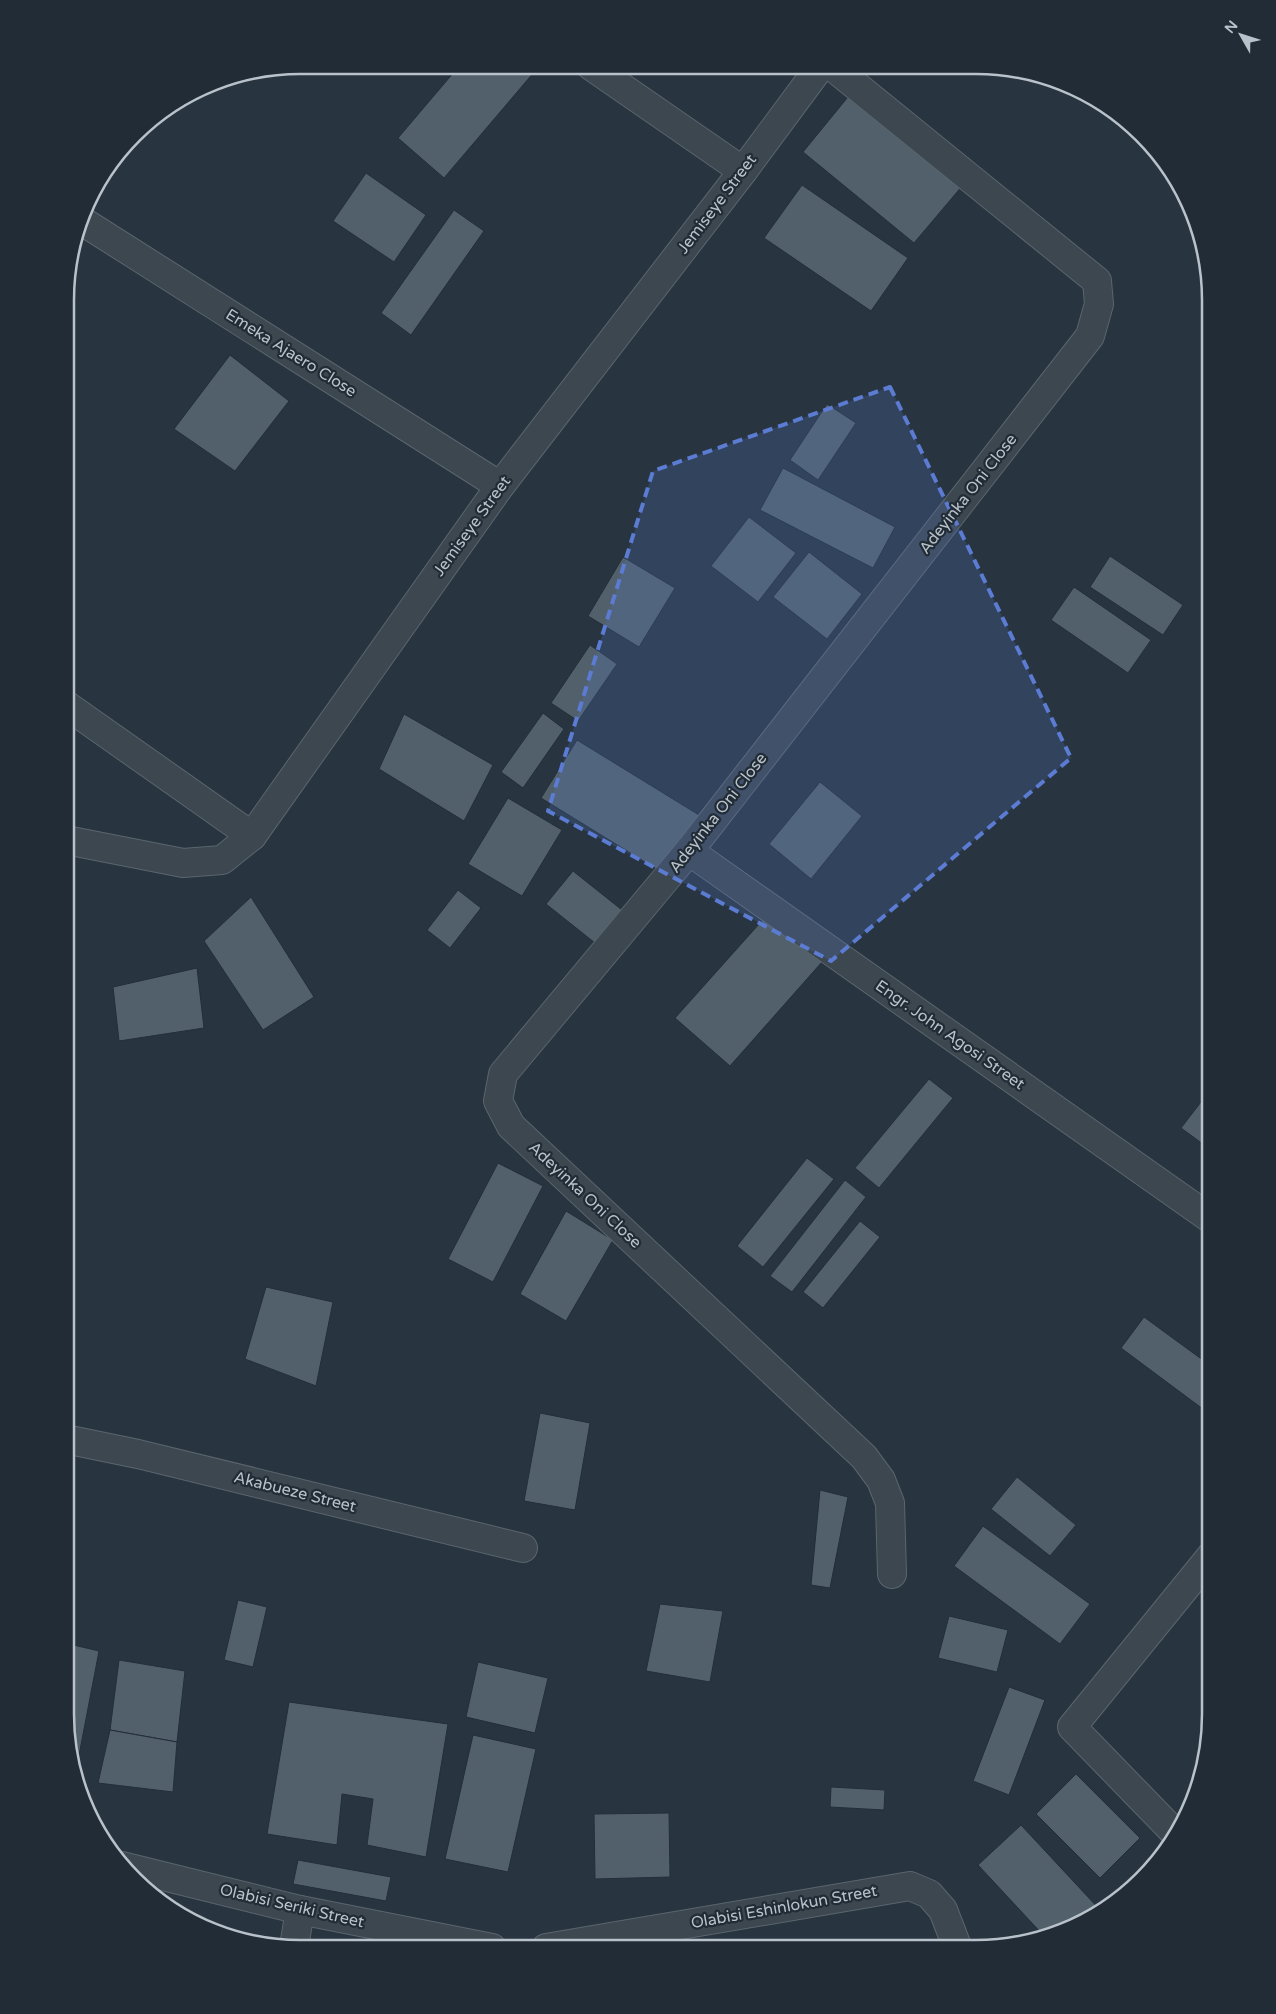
<svg xmlns="http://www.w3.org/2000/svg" width="1276" height="2014" viewBox="0 0 1276 2014" font-family="'Varela Round',sans-serif">
<style>
.building{fill:#51606b;stroke:#232e38}
.lines{fill:none;stroke-linecap:round;stroke-linejoin:round}
.minor-casing{stroke:#5a656e;stroke-width:30}
.minor{stroke:#3c4750;stroke-width:28}
.marked{fill:#5b7cd2;fill-opacity:0.2;stroke:#5b7cd2;stroke-width:4;stroke-dasharray:10 6;stroke-linejoin:round}
.labels{text-anchor:middle;dominant-baseline:central;stroke-width:4.5;stroke-linejoin:round;paint-order:stroke}
.street-label{font-size:16px;fill:#b9c2ca;stroke:#212c36}
.rim{fill:none;stroke:#b9c2ca;stroke-width:2.5}
</style>
<rect width="100%" height="100%" fill="#283540"/>
<g class="building">
<polygon points="460,65 528,66 535,71 444,178 398,138"/>
<polygon points="852,92 963,185 914,243 803,152"/>
<polygon points="366,173 426,215 394,262 333,221"/>
<polygon points="802,185 908,258 871,311 764,238"/>
<polygon points="454,210 484,231 411,335 381,313"/>
<polygon points="230,355 289,401 235,471 174,429"/>
<polygon points="827,404 856,423 818,480 790,460"/>
<polygon points="783,468 895,527 873,568 760,510"/>
<polygon points="749,517 796,553 758,602 711,566"/>
<polygon points="809,552 862,594 827,639 773,597"/>
<polygon points="1110,556 1183,605 1163,635 1090,587"/>
<polygon points="623,557 675,588 639,647 588,616"/>
<polygon points="1074,587 1151,640 1128,673 1051,620"/>
<polygon points="590,645 617,664 578,721 551,703"/>
<polygon points="543,713 564,729 523,788 501,772"/>
<polygon points="404,714 493,765 464,821 379,769"/>
<polygon points="577,740 699,815 663,873 541,798"/>
<polygon points="820,782 862,816 811,879 769,844"/>
<polygon points="508,798 562,830 522,896 468,864"/>
<polygon points="573,871 622,910 595,943 546,904"/>
<polygon points="458,890 481,908 450,948 427,930"/>
<polygon points="251,897 314,997 263,1030 204,941"/>
<polygon points="768,914 822,962 730,1066 675,1018"/>
<polygon points="197,968 204,1028 119,1041 113,987"/>
<polygon points="929,1079 953,1098 879,1188 855,1168"/>
<polygon points="1211,1089 1211,1150 1181,1128"/>
<polygon points="807,1158 834,1179 763,1267 737,1246"/>
<polygon points="498,1163 543,1186 493,1282 448,1259"/>
<polygon points="845,1180 866,1197 792,1292 770,1276"/>
<polygon points="566,1211 613,1240 566,1321 520,1294"/>
<polygon points="860,1221 880,1237 823,1308 803,1292"/>
<polygon points="266,1287 333,1302 316,1386 245,1359"/>
<polygon points="1144,1317 1211,1366 1211,1415 1121,1348"/>
<polygon points="540,1413 590,1423 575,1510 524,1501"/>
<polygon points="1017,1477 1076,1525 1050,1556 991,1509"/>
<polygon points="820,1490 848,1497 830,1588 811,1585"/>
<polygon points="983,1526 1090,1604 1060,1644 954,1566"/>
<polygon points="238,1600 267,1607 253,1667 224,1660"/>
<polygon points="660,1604 723,1611 710,1682 646,1671"/>
<polygon points="949,1616 1008,1630 997,1672 938,1658"/>
<polygon points="65,1643 99,1651 76,1771 65,1715"/>
<polygon points="119,1660 185,1671 177,1742 110,1730"/>
<polygon points="478,1662 548,1678 535,1733 466,1717"/>
<polygon points="1009,1687 1045,1700 1009,1795 973,1781"/>
<polygon points="289,1702 448,1724 426,1857 367,1845 373,1799 342,1794 337,1845 267,1834"/>
<polygon points="110,1730 177,1742 173,1792 98,1783"/>
<polygon points="473,1735 536,1749 508,1872 445,1859"/>
<polygon points="1076,1774 1140,1838 1100,1878 1036,1814"/>
<polygon points="831,1787 885,1790 884,1810 830,1807"/>
<polygon points="669,1813 670,1877 595,1879 594,1814"/>
<polygon points="1021,1825 1101,1911 1066,1931 1044,1936 978,1865"/>
<polygon points="298,1860 391,1877 386,1901 293,1884"/>
<polygon points="159,1902 186,1908 184,1916"/>
</g>
<g class="lines">
<g class="minor-casing">
<g id="minor">
<polyline points="591,66 743,171"/>
<polyline points="833,67 1097,281 1099,304 1090,336 689,851 503,1074 498,1101 511,1126 864,1457 881,1480 890,1503 892,1574"/>
<polyline points="82,221 500,486"/>
<polyline points="66,705 252,836"/>
<polyline points="66,840 183,863 222,860 252,836 500,486 743,171 820,67"/>
<polyline points="689,851 1211,1219"/>
<polyline points="65,1439 138,1454 523,1548"/>
<polyline points="1176,1834 1072,1727 1211,1556"/>
<polyline points="122,1866 300,1910 492,1948"/>
<polyline points="294,1947 300,1910"/>
<polyline points="546,1948 910,1886 929,1894 943,1910 958,1949"/>
</g>
</g>
<use href="#minor" class="minor"/>
</g>
<path class="marked" d="M890,387l181,371 -240,203 -283,-150 105,-340z"/>
<g class="labels">
<g class="street-label">
<text transform="translate(717 204) rotate(-53)">Jemiseye Street</text>
<text transform="translate(291 353) rotate(32)">Emeka Ajaero Close</text>
<text transform="translate(968 494) rotate(-52)">Adeyinka Oni Close</text>
<text transform="translate(472 526) rotate(-54)">Jemiseye Street</text>
<text transform="translate(718 813) rotate(-52)">Adeyinka Oni Close</text>
<text transform="translate(950 1035) rotate(35)">Engr. John Agosi Street</text>
<text transform="translate(585 1195) rotate(43)">Adeyinka Oni Close</text>
<text transform="translate(295 1492) rotate(14)">Akabueze Street</text>
<text transform="translate(292 1906) rotate(13)">Olabisi Seriki Street</text>
<text transform="translate(784 1907) rotate(-10)">Olabisi Eshinlokun Street</text>
</g>
</g>
<path d="M0 0H1276V2014H0ZM300 74H976A226 226 0 0 1 1202 300V1714A226 226 0 0 1 976 1940H300A226 226 0 0 1 74 1714V300A226 226 0 0 1 300 74Z" fill="#212c36" fill-rule="evenodd"/>
<path class="rim" d="M300 74H976A226 226 0 0 1 1202 300V1714A226 226 0 0 1 976 1940H300A226 226 0 0 1 74 1714V300A226 226 0 0 1 300 74Z"/>
<g transform="translate(1241 35) rotate(309)" stroke="#212c36" stroke-width="4" paint-order="stroke">
<path d="M0-4L9 19L0 12L-9 19Z" fill="#b9c2ca"/>
<text y="-8" font-size="14" font-weight="bold" text-anchor="middle" fill="#b9c2ca">N</text>
</g>
</svg>
